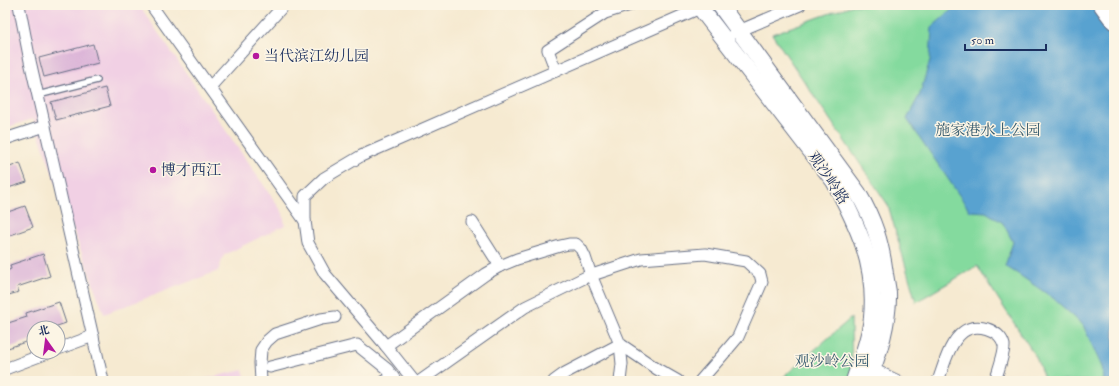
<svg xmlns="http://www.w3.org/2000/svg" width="1119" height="386" viewBox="0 0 1119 386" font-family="'IM FELL Double Pica','Noto Serif SC',serif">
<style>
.built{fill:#f1d0e4}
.green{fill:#84da9e;stroke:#50847e}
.water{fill:#59a2d0;stroke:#3a6897}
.building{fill:#dcb5d8}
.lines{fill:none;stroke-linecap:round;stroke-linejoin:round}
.service-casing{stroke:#687086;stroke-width:8}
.minor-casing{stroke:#687086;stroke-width:13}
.secondary-casing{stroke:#687086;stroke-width:18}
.primary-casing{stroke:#687086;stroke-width:20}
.service{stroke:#fff;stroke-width:5.5}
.minor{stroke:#fff;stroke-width:11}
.secondary{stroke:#fff;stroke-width:16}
.primary{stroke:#fff;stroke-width:18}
.poi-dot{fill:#b5179e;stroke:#fcf5e5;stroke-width:1.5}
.labels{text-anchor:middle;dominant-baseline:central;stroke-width:3;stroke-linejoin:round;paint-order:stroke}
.poi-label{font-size:15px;fill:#1b2f5e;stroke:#fcf5e5;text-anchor:start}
.park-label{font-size:15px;fill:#355a6e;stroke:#fcf5e5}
.street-label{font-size:15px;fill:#1b2f5e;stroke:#fcf5e5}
</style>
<rect width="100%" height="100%" fill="#fcf5e5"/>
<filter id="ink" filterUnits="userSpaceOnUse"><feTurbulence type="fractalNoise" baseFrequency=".025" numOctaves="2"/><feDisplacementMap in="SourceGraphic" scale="8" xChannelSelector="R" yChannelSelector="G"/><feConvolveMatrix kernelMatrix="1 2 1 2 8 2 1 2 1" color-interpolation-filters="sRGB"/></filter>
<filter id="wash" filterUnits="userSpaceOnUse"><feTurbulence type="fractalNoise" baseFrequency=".012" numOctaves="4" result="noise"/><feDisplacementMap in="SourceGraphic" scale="16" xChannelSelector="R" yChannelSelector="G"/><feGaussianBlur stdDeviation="0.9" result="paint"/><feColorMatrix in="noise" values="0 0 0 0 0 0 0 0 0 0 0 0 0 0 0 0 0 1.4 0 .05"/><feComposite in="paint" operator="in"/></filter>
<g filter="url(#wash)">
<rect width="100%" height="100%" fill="#f6ead1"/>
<g class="built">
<polygon points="5,5 139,5 283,213 285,225 224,255 218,271 104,314 33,119 5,128"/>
<polygon points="243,370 247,381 195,381"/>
</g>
<g class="green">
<polygon points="853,5 1114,5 1114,381 1045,381 1036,357 977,266 916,302 888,205 772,34"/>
<polygon points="851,318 852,381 779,381"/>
</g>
<polygon class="water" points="957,5 1114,5 1114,381 1104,381 1102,367 1083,325 1053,298 1018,274 1005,266 1013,242 1003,223 986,212 970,211 907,119 920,94 930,60 932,27"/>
<g id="blocks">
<g class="building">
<polygon points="93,44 98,63 44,77 39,58"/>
<polygon points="105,88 110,106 56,120 51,102"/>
<polygon points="20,163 27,182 5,189 5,169"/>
<polygon points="25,206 33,227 5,237 5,213"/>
<polygon points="43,254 50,276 17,287 19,292 5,296 5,272 11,269 10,265"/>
<polygon points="59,302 66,323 51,328 34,328 34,339 5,349 5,324 27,317 26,313"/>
</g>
</g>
</g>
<g filter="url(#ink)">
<use href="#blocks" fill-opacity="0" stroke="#687086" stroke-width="1"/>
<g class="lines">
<g class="service-casing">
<polyline id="service" points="38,95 97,80"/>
</g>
<g class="minor-casing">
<g id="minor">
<polyline points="19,5 30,61 103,381"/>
<polyline points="151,5 305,221"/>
<polyline points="734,33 800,5"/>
<polyline points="556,71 548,50 605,13 630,5"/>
<polyline points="210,87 284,5"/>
<polyline points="5,139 45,126"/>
<polyline points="472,222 500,266"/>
<polyline points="386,346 486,274 500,266 517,259 560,246 569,244 576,244 581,249 585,257 591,275 620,344 622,364 620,381"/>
<polyline points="58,349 93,336"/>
<polyline points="270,367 357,345 387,369 394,378 385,381"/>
<polyline points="5,369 50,352"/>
<polyline points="873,369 898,381"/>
<polyline points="261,381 260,363 261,350 267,341 275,334 321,319 335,317"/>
<polyline points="414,381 386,346 325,274 308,243 305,221 305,196 324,178 361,156 700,8"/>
<polyline points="420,381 525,307 586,277 641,259 705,254 746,261 760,274 762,282 738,337 721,357 700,381"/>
<polyline points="554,381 565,373 620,344 657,369 678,381"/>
<path d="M938,381c6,-16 11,-38 25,-49 13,-10 37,-3 41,13 1,7 -7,29 -9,36"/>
</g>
</g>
<g class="secondary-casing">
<g id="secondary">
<path d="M698,5l136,176c24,45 43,84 38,136 -2,22 -11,43 -18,64"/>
<path d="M720,5l138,188c16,27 23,50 27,81 1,6 2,12 3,18 1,27 -9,64 -21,89"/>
</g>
</g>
<g class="primary-casing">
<polyline id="primary" points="1103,5 1114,20"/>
</g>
<use href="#service" class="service"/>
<use href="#minor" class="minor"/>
<use href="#secondary" class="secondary"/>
<use href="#primary" class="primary"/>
</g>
</g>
<g class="poi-dot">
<circle cx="256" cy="56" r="4"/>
<circle cx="153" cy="170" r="4"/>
</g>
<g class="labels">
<g class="poi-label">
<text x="264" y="56">当代滨江幼儿园</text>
<text x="161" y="170">博才西江</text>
</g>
<g class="park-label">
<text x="988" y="130">施家港水上公园</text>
<text x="832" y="361">观沙岭公园</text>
</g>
<g class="street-label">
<text transform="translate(828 178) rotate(56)">观沙岭路</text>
</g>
</g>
<rect width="1119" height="386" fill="none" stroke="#fcf5e5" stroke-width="20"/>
<g transform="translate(46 340) rotate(346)"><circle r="19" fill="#fcf5e5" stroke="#a2a6af"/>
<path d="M0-3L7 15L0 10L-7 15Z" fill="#b5179e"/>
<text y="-6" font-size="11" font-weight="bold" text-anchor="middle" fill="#1b2f5e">北</text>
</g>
<path d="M965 44v6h81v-6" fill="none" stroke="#1b2f5e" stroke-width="2"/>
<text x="971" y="44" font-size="12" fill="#1b2f5e" stroke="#fcf5e5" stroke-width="3" paint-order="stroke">50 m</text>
</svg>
